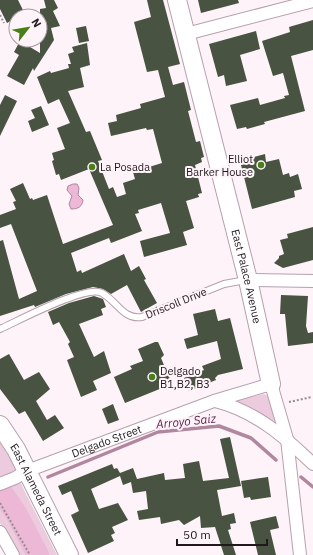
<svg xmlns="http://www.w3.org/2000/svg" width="313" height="555" viewBox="0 0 313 555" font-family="'IBM Plex Sans',sans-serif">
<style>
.green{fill:#eccbde}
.water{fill:#edb7d6;stroke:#b0879e}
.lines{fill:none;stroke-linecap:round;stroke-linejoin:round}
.stream{stroke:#b0879e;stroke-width:3.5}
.river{stroke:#edb7d6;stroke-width:22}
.building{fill:#485341}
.lane-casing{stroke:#b7a0ad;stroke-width:8}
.street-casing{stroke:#b7a0ad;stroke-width:14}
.secondary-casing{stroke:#b7a0ad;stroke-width:20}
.path{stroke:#948b90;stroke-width:2;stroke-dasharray:2 2;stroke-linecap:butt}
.lane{stroke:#fff;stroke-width:6}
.street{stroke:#fff;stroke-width:12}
.secondary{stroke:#fff;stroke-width:18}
.poi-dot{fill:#487f17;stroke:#fdf3f8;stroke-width:1.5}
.labels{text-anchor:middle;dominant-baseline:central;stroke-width:4;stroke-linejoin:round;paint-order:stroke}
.poi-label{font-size:11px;fill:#20181d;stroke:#fdf3f8;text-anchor:start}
.street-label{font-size:11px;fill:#20181d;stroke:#fdf3f8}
.water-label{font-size:12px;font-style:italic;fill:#62254d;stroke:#fdf3f8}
</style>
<rect width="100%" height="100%" fill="#fdf3f8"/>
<g class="green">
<polygon points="264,394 270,397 275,423 237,402 238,400"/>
<polygon points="0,442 11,460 24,490 57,555 20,555 0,523"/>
</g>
<path class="water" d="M73,184h4l2,4 -1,7 5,5c-1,7 -5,9 -12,9l-2,-5 3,-8 -5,-6 1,-4z"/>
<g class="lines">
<g class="stream">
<polyline points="48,477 158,432 219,426 251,438 276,460"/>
<polyline points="301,477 313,487"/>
</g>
<polyline class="river" points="0,490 16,513 38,555"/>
</g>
<g class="building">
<polygon points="0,0 18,0 25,14 16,16 16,18 7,23 0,9"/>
<polygon points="44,0 54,0 58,8 53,11 60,26 51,28 54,40 34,71 33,68 24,85 7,76 19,55 14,52 20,41 40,53 40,9 46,8"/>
<polygon points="147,0 163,0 180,64 168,67 173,85 184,82 191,110 188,111 196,142 200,141 204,157 201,158 202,162 195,165 202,193 198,194 199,197 186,201 194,228 183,232 187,245 144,257 140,241 170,233 161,203 138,210 139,213 135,214 142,231 111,243 109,238 71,253 77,272 81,270 82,273 124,254 131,271 139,266 146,279 144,280 157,303 141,312 127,285 111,294 103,289 93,287 66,294 35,307 34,305 0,316 0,241 3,240 19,299 37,291 11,224 0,228 0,215 16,209 13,202 16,201 10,189 23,183 30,199 32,198 33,200 47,195 63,244 113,225 89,169 61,180 59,174 56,175 52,161 54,160 52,153 65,149 57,128 70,123 59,99 48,104 37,77 50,71 51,73 69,68 68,64 71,64 68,54 74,52 72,47 87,43 90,65 80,68 84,87 68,91 86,132 90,131 102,160 98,161 109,189 113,187 117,197 126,194 123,183 135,179 133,172 162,163 153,129 147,130 146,128 111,136 108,123 117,121 116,115 141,108 140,104 165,97 158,70 147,72 134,22 151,17"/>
<polygon points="198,0 238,0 239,3 201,13"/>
<polygon points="313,20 313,50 291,56 305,111 264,122 265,124 247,129 246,127 237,129 230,105 258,98 260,105 285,98 284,96 289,95 283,73 273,76 262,41 290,32 289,27"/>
<polygon points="86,26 89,41 79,43 76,28"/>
<polygon points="256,31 260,49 240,55 247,81 226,86 224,75 218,77 209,44"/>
<polygon points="5,95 17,101 0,136 0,105"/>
<polygon points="41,106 49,125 32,132 28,121 35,118 31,110"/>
<polygon points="265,154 266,162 279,159 283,175 289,173 290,177 298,174 302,189 294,191 295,197 252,209 240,161"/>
<polygon points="313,227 313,260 283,268 274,263 279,258 279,256 284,254 280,240 288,238 287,234"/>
<polygon points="281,295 308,296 306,326 308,333 313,332 313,343 288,346 285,314 280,314"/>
<polygon points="94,296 103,299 106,307 101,309 103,315 79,324 94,357 104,351 111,373 93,381 97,390 81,397 67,360 74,357 68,344 70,342 59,322 53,325 48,312 69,303"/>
<polygon points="215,309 218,321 230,318 243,369 218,375 215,378 216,380 189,391 184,378 204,370 202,366 221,359 217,341 187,349 184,339 198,335 193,314"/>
<polygon points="155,342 158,342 164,355 161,358 172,384 125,403 114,377 132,369 130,366 143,361 138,349"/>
<polygon points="9,354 24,380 39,372 50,389 36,401 47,420 55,415 64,428 43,441 25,411 19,414 0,389 0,359"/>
<polygon points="113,404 119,420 108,424 102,409"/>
<polygon points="230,437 241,486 217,490 222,516 234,513 236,523 230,524 231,529 228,530 236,555 224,555 215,527 201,528 200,516 184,525 179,520 161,524 160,517 139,520 137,511 148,509 146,491 133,493 131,482 123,485 120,476 91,489 99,509 118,503 128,520 112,527 115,533 111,535 114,541 88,553 71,515 79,511 71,491 62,495 58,486 112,464 114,469 117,468 120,473 133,468 137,479 164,473 165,480 185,478 183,464 199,461 203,481 229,478 220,439"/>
<polygon points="268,477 271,497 251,500 250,497 244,498 241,481"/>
<polygon points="276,516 279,528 270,530 276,555 258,555 250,522"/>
</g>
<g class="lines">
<g class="lane-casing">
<path id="lane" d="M0,329c18,-8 87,-45 102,-36 15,8 21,27 40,24l82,-33 22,-4"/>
</g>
<g class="street-casing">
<g id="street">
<polyline points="186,34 313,1"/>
<polyline points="248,280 313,281"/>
<path d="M215,401c40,10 69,35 98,63"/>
<path id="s1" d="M0,484l15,-6 12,-7 187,-70 57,-17 16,55 13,116"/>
<polyline points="0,532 13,555"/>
</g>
</g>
<g class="secondary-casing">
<g id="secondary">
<path id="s2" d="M177,0l71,280 23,104"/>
<path id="s3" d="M0,425l16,24 53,106"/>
</g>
</g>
<g class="path">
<polyline points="0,15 4,23"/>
<polyline points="289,402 312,397"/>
<polyline points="0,503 30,555"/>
</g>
<use href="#lane" class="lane"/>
<use href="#street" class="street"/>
<use href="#secondary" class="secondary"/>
</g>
<g class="poi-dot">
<circle cx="261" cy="165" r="4"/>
<circle cx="92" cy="167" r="4"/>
<circle cx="152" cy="377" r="4"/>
</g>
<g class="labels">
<g class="poi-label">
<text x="253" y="159" text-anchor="end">Elliot<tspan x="253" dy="13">Barker House</tspan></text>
<text x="100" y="167">La Posada</text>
<text x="160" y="371">Delgado<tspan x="160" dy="13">B1,B2, B3</tspan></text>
</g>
<g class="street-label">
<text stroke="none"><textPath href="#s2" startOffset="285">East Palace Avenue</textPath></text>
<text transform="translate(176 303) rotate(-22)">Driscoll Drive</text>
<text stroke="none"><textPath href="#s1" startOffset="115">Delgado Street</textPath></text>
<text stroke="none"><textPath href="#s3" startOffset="74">East Alameda Street</textPath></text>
</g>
<g class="water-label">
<text transform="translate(186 421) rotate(-6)">Arroyo Saiz</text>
</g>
</g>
<g transform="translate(28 28) rotate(59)"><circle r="19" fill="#fdf3f8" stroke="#a59ba0"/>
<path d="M0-3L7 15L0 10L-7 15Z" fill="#487f17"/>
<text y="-6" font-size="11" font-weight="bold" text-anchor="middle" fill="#20181d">N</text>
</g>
<path d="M177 539v6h90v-6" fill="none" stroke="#20181d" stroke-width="2"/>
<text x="183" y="539" font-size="12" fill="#20181d" stroke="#fdf3f8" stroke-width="3" paint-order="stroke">50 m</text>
</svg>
